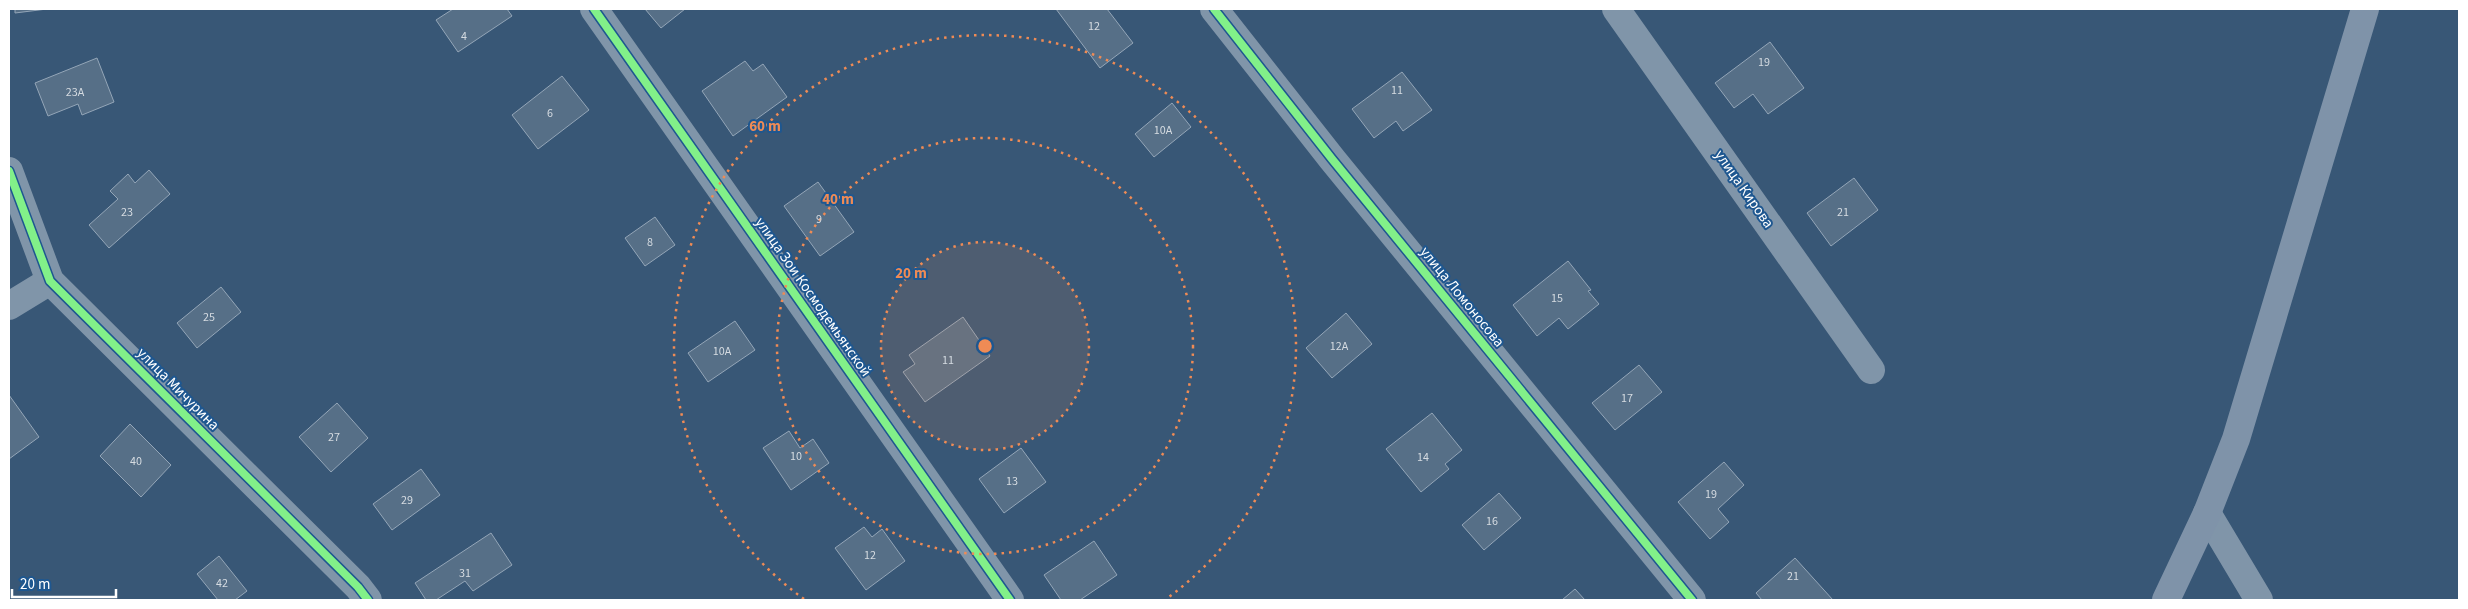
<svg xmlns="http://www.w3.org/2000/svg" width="2468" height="609" viewBox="0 0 2468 609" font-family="'Source Sans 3',sans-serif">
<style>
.building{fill:#566f87;stroke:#94a6b8}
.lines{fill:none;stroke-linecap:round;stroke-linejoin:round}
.minor{stroke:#8095a9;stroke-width:28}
.major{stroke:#7f93a9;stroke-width:28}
.cycleway-casing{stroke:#1e5790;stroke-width:11}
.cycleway{stroke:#82f089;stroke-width:8}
.ring{fill:none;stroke:#ef8b55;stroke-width:2.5;stroke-dasharray:2.5 5}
.labels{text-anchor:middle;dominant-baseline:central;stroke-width:4;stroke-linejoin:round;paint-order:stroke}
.number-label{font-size:12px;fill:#d5dbe1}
.street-label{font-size:15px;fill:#fff;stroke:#1e5790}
.centre{fill:#ef8b55;stroke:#1e5790;stroke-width:2.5}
.ring-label{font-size:15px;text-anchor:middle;font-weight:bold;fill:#ef8b55;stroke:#1e5790;stroke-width:4;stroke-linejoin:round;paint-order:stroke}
</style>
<rect width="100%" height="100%" fill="#385776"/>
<g class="building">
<polygon points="15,9 47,9 15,13"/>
<polygon points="453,9 507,9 512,16 458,52 436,20"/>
<polygon points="645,9 685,9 661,28"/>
<polygon points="1056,9 1107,9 1133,43 1100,68"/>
<polygon points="1770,42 1804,88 1768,114 1753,94 1734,108 1715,83"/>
<polygon points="97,58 114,102 82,115 78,104 48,116 35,83"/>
<polygon points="745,61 753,71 763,64 787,97 733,136 702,91"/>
<polygon points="1402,72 1432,110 1403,131 1396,121 1374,138 1352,109"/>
<polygon points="562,76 589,110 538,149 512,115"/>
<polygon points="1172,103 1191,127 1154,157 1135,134"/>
<polygon points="149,170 170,194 109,248 89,225 118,199 110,191 128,174 135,183"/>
<polygon points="1854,178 1878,210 1831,246 1807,213"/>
<polygon points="818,182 854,232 820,256 784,206"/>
<polygon points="655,217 675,245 645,266 625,238"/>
<polygon points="1568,261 1591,290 1588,291 1599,304 1568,329 1559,318 1537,336 1513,305"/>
<polygon points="221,287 241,312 197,348 177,323"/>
<polygon points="1346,313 1372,344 1332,378 1306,348"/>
<polygon points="963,317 990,356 925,402 903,372 915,364 909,355"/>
<polygon points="735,321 755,350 708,382 688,353"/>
<polygon points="1639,365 1662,392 1615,430 1592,403"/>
<polygon points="9,395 39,437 9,459"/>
<polygon points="337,403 368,438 331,472 299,437"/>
<polygon points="1432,413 1462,450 1445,464 1449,469 1421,492 1386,449"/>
<polygon points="130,424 171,465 141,497 100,456"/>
<polygon points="789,431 800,448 813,439 829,463 791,490 763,448"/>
<polygon points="1021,448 1046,482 1004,513 979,479"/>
<polygon points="1724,462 1744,485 1718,509 1729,522 1710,539 1678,502"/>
<polygon points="421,469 440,495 392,530 373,504"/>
<polygon points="1499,493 1521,518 1484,550 1462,525"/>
<polygon points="864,527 872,537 882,529 905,561 866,590 835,548"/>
<polygon points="491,533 512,565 473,591 465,581 436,600 426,600 415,583"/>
<polygon points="1094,541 1117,575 1080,600 1061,600 1044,575"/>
<polygon points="219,556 247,591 235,600 218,600 197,574"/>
<polygon points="1795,558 1833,600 1762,600 1756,593"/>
<polygon points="1575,589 1585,600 1562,600"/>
</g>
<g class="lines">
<g class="minor">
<polyline points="594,9 1010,600"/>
<polyline points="1214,9 1332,159 1692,600"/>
<polyline points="1616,9 1871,370"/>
<polyline points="9,171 50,281 358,587 368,600"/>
<polyline points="9,306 50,281"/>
<polyline points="2207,513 2259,600"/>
</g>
<polyline class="major" points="2166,600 2207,513 2236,439 2365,9"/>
<g class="cycleway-casing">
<g id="cycleway">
<polyline points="594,9 1010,600"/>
<polyline points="1214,9 1332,159 1692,600"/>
<polyline points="9,171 50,281 358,587 368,600"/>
</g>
</g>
<use href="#cycleway" class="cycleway"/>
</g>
<circle cx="985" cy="346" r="104" fill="#ef8b55" fill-opacity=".12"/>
<g class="ring">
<circle cx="985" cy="346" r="104"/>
<circle cx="985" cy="346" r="208"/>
<path d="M804 599A311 311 0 1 1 1166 599"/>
</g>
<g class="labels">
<g class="number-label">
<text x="1094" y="26">12</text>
<text x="464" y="36">4</text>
<text x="1764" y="62">19</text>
<text x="1397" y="90">11</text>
<text x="75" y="92">23А</text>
<text x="550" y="113">6</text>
<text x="1163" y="130">10А</text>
<text x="127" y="212">23</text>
<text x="1843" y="212">21</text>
<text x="819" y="219">9</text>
<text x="650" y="242">8</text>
<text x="1557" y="298">15</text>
<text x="209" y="317">25</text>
<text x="1339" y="346">12А</text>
<text x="722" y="351">10А</text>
<text x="948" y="360">11</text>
<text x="1627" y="398">17</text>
<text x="334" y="437">27</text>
<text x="796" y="456">10</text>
<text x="1423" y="457">14</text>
<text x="136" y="461">40</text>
<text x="1012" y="481">13</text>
<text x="1711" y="494">19</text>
<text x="407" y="500">29</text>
<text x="1492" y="521">16</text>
<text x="870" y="555">12</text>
<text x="465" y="573">31</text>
<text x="1793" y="576">21</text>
<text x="222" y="583">42</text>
</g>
<g class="street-label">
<text transform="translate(1744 189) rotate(55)">улица Кирова</text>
<text transform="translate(813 297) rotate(55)">улица Зои Космодемьянской</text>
<text transform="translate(1462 297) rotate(51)">улица Ломоносова</text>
<text transform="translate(178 389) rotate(45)">улица Мичурина</text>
</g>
</g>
<circle cx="985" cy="346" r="8" class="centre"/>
<g class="ring-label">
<text x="765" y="131">60 m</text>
<text x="838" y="204">40 m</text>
<text x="911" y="278">20 m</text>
</g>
<rect width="2468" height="609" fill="none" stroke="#ffffff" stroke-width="20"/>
<path d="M12 589v8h104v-8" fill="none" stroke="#ffffff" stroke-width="2.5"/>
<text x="20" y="589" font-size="15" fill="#ffffff" stroke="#1e5790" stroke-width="4" paint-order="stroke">20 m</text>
</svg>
